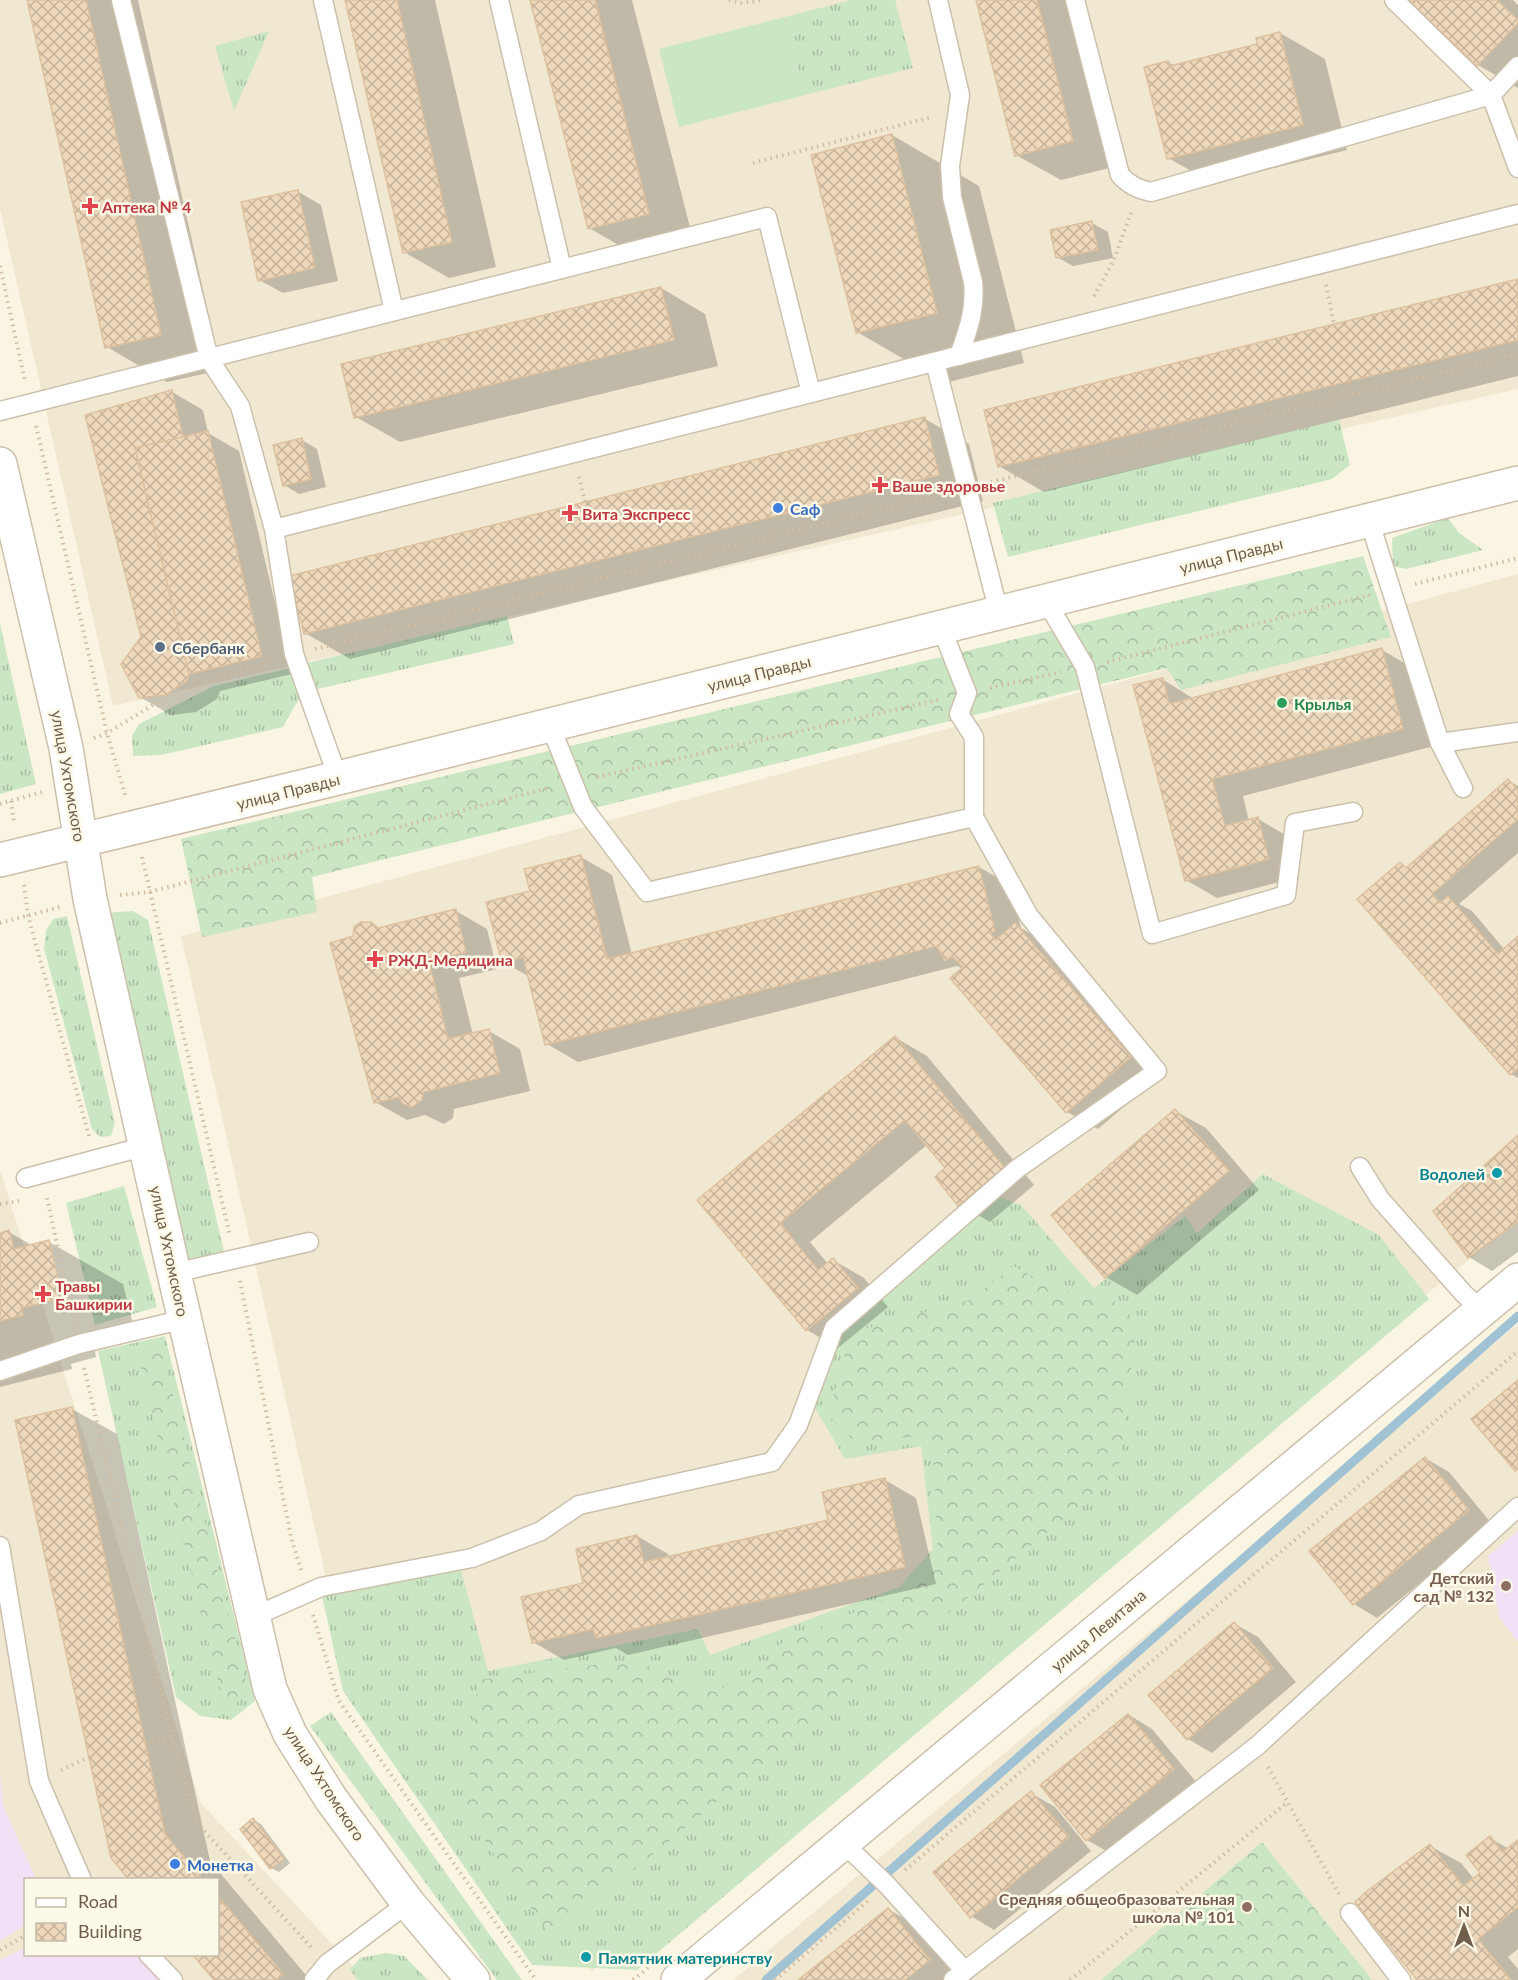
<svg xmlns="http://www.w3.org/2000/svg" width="1518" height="1980" viewBox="0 0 1518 1980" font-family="Lato,sans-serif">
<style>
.residential{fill:#f1e8d2;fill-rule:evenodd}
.education{fill:#f2e0f6}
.grass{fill:url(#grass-tufts)}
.forest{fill:url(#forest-crowns)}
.pitch{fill:#cbe6c3}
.shadow{fill:#0003}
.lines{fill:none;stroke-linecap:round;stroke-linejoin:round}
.stream{stroke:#a0c2d2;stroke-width:9}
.building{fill:url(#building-cross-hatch);stroke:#dec19e;stroke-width:1.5}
.service-casing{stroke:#ccc0ad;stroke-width:21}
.tertiary-casing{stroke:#ccc0ad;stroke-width:36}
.secondary-casing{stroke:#cdbfa9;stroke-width:36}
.path{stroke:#d1bca0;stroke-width:4;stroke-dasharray:1.5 4.5;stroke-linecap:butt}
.service{stroke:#fff;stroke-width:18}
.tertiary{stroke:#fff;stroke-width:33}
.secondary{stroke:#fff;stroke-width:33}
.health-dot{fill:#e0444e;stroke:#fdf9e8;stroke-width:2}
.shop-dot{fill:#3f7fe0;stroke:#fdf9e8;stroke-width:2}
.service-dot{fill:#5c6f8a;stroke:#fdf9e8;stroke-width:2}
.leisure-dot{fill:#2e9e5b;stroke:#fdf9e8;stroke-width:2}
.culture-dot{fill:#0f9aa8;stroke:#fdf9e8;stroke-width:2}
.education-dot{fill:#8d6e63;stroke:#fdf9e8;stroke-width:2}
.labels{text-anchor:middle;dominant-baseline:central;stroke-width:5;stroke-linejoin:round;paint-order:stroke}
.health-label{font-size:16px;font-weight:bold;fill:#be3a42;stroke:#fdf9e8;text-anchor:start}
.shop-label{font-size:16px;font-weight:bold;fill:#366cbe;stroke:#fdf9e8;text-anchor:start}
.street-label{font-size:16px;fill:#705e4b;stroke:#fdf9e8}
.service-label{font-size:16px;font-weight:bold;fill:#4e5e75;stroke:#fdf9e8;text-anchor:start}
.leisure-label{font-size:16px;font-weight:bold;fill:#27864d;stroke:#fdf9e8;text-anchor:start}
.culture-label{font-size:16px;font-weight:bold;fill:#0d838f;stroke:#fdf9e8;text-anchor:end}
.education-label{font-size:16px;font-weight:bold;fill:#785e54;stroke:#fdf9e8;text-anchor:end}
</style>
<defs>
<pattern id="grass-tufts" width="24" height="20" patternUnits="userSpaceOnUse" patternTransform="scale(1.5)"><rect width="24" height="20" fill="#cbe6c3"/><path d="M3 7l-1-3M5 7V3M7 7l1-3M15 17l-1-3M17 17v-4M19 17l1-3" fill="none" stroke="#a9bea0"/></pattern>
<pattern id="forest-crowns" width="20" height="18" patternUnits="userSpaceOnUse" patternTransform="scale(1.5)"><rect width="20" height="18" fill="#cbe6c3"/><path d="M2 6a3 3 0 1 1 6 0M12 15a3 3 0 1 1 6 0" fill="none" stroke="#a9bea0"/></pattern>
<pattern id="building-cross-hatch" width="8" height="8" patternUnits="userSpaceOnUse" patternTransform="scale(1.5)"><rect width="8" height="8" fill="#edd8bc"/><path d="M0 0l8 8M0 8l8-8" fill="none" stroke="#c4b29b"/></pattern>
</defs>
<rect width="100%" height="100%" fill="#faf5e3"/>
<g class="residential">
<polygon points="0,0 1518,0 1518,389 113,706 0,209"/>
<polygon points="1518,574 1518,1220 591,1972 355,1706 181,936"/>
<path d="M0,1170l200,632 166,178h-366zM26,1880h192v74h-192z"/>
<polygon points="1518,1324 1518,1980 733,1980"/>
</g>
<g class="education">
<polygon points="1518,1531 1518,1642 1499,1617 1488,1556"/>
<polygon points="0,1770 3,1805 36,1879 26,1880 25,1925 0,1941"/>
<polygon points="25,1948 26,1954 136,1955 160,1980 0,1980 0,1960"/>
</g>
<g class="grass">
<polygon points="851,0 895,0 913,68 805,95 785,17"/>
<polygon points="269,31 234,111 215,46"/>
<polygon points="1339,420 1350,465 1332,479 1008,557 993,503"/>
<polygon points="1448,518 1459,533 1483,550 1406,569 1393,566 1392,538"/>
<polygon points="507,616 514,644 313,690 307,663"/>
<polygon points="0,624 36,784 0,794"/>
<polygon points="290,668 300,697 283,727 161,755 133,756 132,736 139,724 214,686"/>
<polygon points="133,911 148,920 224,1252 184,1262 105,913"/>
<polygon points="67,916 115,1123 111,1136 100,1137 92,1129 44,948 46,931 53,919"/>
<polygon points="1263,1174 1379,1235 1429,1299 637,1970 532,1965 343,1691 322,1596 461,1570 488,1671 698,1629 710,1655 899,1587 933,1549 921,1446 845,1459 815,1408 843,1313 986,1192 1021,1205 1094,1288 1185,1216 1197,1233"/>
<polygon points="124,1186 157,1307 95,1325 66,1203"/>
<polygon points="165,1336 255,1701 231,1720 200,1716 176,1697 98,1351"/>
<polygon points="331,1712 522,1980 497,1980 310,1726"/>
<polygon points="386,1953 404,1956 428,1980 358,1980 350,1970 360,1958"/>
</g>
<g class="forest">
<polygon points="1363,556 1391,637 1181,690 1167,668 312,877 317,912 202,937 181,839"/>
<polygon points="1013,1266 1059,1290 1107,1294 1137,1322 1118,1475 551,1937 466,1813 478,1680 632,1660 714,1692 761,1668 783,1642 915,1587 938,1551 932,1436 854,1441 828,1415 851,1333 970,1300"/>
<polygon points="161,1348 249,1695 225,1709 138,1355"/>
<polygon points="1262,1842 1372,1980 1101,1980"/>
</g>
<polygon class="pitch" points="785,17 805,95 679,127 659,49"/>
<g class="shadow">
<polygon points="29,0 138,0 221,370 167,382 107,347"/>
<polygon points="347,0 435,0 496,267 449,278 404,252"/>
<polygon points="531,0 632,0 693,239 634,254 589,228"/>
<polygon points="977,0 1074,0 1117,166 1061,180 1016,155"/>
<polygon points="1410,0 1513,0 1518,5 1518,88 1478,65"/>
<polygon points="1280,33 1325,59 1347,150 1213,183 1168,158 1168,62 1175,66 1259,45"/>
<polygon points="892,135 979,186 1024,363 945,383 857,332"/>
<polygon points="297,191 321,205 338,281 283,293 259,280"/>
<polygon points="1092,223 1108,232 1113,258 1073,266 1057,257"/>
<polygon points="1518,281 1518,376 1044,492 999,466"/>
<polygon points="661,288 705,314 718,366 400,442 356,417"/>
<polygon points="172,392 203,410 208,433 239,451 292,674 220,691 217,699 196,712 171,715 140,697 142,637"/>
<polygon points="925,419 969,444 983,501 350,659 305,633"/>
<polygon points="302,440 317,449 326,487 299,494 284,485"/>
<polygon points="1382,650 1413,668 1434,746 1243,796 1249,821 1258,819 1289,837 1299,877 1217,898 1186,880 1162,679 1194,699"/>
<polygon points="1509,781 1518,786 1518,853 1459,904 1472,911 1505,950 1518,938 1518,1078 1511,1074 1401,864 1408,868"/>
<polygon points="581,857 612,875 632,955 979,867 1010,885 1021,928 1046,943 1161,1075 1098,1129 1067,1112 963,969 957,966 578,1062 547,1044 530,977 503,962 531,892"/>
<polygon points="456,911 487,929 497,969 459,978 473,1035 489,1031 520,1049 530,1091 454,1109 453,1118 444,1124 425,1115 407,1120 375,1102 354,937 371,923 381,929"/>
<polygon points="896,1038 927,1056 1034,1185 990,1222 959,1204 947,1168 928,1144 810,1242 828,1264 833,1260 864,1278 888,1307 838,1348 807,1330 699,1200"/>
<polygon points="1175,1111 1206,1128 1259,1190 1137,1295 1106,1277"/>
<polygon points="1518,1137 1518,1252 1492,1271 1469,1257 1435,1211"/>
<polygon points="9,1232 33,1246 49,1242 123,1284 137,1340 95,1351 96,1357 71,1364 72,1369 0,1387 0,1234"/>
<polygon points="72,1409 117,1434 210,1861 310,1980 216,1980 218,1880 131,1880"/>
<polygon points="1425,1458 1449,1472 1492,1524 1377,1618 1354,1604"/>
<polygon points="885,1480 916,1498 936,1584 628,1655 616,1648 564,1660 533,1642 585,1584 637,1536 668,1554 669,1558 830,1521"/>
<polygon points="1235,1624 1258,1637 1296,1682 1212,1753 1188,1739 1150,1695"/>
<polygon points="1129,1715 1152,1729 1197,1783 1110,1853 1087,1840"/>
<polygon points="1031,1793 1055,1807 1091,1851 994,1930 971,1916"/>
<polygon points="253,1820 261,1824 290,1863 279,1872 271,1868"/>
<polygon points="1490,1838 1509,1849 1518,1842 1518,1949 1508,1957 1518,1969 1518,1980 1418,1980 1430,1846 1461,1863 1474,1879 1482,1873"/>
<polygon points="888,1909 912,1923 953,1974 945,1980 800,1980"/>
</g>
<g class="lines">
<polyline class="stream" points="766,1980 1518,1316"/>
</g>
<g class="building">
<polygon points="27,0 86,0 161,335 105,348"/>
<polygon points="345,0 397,0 452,242 403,253"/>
<polygon points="530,0 595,0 649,214 588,229"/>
<polygon points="976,0 1037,0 1073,141 1015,156"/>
<polygon points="1408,0 1497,0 1518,20 1518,23 1477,66"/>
<polygon points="1280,32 1303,125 1167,159 1144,67 1168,61 1170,66 1257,44 1256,38"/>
<polygon points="892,134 937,313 856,333 811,155"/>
<polygon points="298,190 315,268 258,281 241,202"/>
<polygon points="1092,221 1098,250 1056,258 1050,230"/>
<polygon points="1518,279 1518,340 998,467 984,410"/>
<polygon points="661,287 674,340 354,418 341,364"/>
<polygon points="172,390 183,437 135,448 189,674 187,681 165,695 139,698 121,664 141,637 85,415"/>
<polygon points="925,417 939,475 304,634 289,576"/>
<polygon points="208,431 262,656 189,674 135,448"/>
<polygon points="302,438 311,479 283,486 273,445"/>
<polygon points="1382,648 1403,729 1212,779 1225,826 1258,817 1269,859 1185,881 1133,685 1163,678 1169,704"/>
<polygon points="1508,779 1518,790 1518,819 1432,894 1440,903 1448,896 1498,954 1518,936 1518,1068 1510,1075 1357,899 1400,862 1406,868"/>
<polygon points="581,855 607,959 979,866 995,931 990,933 996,940 1015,923 1131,1057 1066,1113 950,978 963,967 952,956 945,961 937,946 545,1045 523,957 502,963 486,902 530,891 524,869"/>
<polygon points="456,909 466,952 429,961 448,1039 489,1029 500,1073 423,1092 422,1100 412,1107 403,1104 399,1097 374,1103 330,943 353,936 354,927 361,922 371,922 378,928"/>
<polygon points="895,1036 1004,1167 958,1206 935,1177 945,1168 905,1120 780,1223 818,1270 833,1258 858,1288 806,1331 697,1200"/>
<polygon points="1175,1109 1229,1171 1105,1278 1051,1215"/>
<polygon points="1518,1135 1518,1221 1468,1258 1433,1211"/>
<polygon points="9,1230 14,1249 49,1240 63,1298 21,1308 23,1315 0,1321 0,1233"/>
<polygon points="1518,1380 1518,1469 1515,1471 1471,1419"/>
<polygon points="72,1407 165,1834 203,1880 129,1880 111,1858 15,1420"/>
<polygon points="1425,1457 1469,1510 1353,1605 1309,1551"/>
<polygon points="885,1478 905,1567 596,1638 593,1629 532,1643 521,1597 583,1583 576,1549 637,1535 644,1562 828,1520 822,1492"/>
<polygon points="1234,1622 1273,1668 1187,1740 1148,1695"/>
<polygon points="1128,1714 1174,1769 1086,1841 1040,1785"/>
<polygon points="1031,1791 1069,1837 970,1918 933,1872"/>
<polygon points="253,1818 284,1859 270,1869 240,1829"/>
<polygon points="1490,1836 1502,1852 1518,1840 1518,1907 1478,1939 1511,1980 1417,1980 1355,1902 1367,1891 1430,1844 1463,1886 1480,1873 1466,1855"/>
<polygon points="218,1896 283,1974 276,1980 214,1980 192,1954 218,1954"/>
<polygon points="888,1908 930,1960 905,1980 798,1980"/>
</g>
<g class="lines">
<g class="service-casing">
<g id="service">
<polyline points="121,0 209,359 240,406 274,529 294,654 338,778"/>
<polyline points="323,0 394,311"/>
<polyline points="499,0 562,269"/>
<path d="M938,0l22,95 -10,71 2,31 21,85c3,27 -5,48 -14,74"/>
<path d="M1075,0l45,175c9,10 18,14 31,17l340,-97 27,-29"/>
<polyline points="1394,0 1491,95 1518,168"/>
<polyline points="935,362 999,613"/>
<polyline points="0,411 767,217 811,393"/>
<polyline points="1369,520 1440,743 1463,788"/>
<polyline points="274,529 1518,214"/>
<polyline points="1046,601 1085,667 1152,934 1286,895 1295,823 1353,812"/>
<polyline points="550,725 583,807 647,892 974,817 974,737 959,714 967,693 941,627"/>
<polyline points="1440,743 1518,732"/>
<polyline points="1360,1167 1380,1199 1464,1294 1482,1310"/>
<polyline points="26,1178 146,1146"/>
<polyline points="174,1273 309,1242"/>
<polyline points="0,1371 79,1344 185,1319"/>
<polyline points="0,1546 39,1781 82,1880"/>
<polyline points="253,1617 321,1587 472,1558 541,1531 579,1505 772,1462 798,1425 834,1328 1017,1169 1157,1071 1029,916 974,817"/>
<polyline points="842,1842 887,1885 965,1971"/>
<polyline points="1350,1913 1401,1980"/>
<polyline points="148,1954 173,1980"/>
<polyline points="314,1980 327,1964 408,1903"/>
<polyline points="953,1980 1257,1746 1518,1507"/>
</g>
</g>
<g class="tertiary-casing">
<g id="tertiary">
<polyline points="0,464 66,748 90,899 174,1273 270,1689 290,1734 331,1799 408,1903 473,1980"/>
<polyline points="678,1980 1518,1280"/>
</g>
</g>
<g class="secondary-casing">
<polyline id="secondary" points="0,860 338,778 1518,483"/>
</g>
<g class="path">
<polyline points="729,0 741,3 760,0"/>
<polyline points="753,163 932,117"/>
<polyline points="0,266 25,381"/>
<polyline points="1326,285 1334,324"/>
<polyline points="1094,296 1113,262 1132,210"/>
<polyline points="1349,382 1351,396"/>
<polyline points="36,426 107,733 126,798"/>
<polyline points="579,477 585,502"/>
<polyline points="991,482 1518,354"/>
<polyline points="597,561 603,578"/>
<polyline points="1415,584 1518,558"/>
<polyline points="315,649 946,493"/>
<polyline points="1107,662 1370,595"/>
<polyline points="990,688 1061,672"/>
<polyline points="94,738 107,733 166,697 271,662"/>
<polyline points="597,777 938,700"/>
<polyline points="11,801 14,824"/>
<polyline points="0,804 42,792"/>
<polyline points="142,857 230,1236"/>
<polyline points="24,885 28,916 89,1136"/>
<polyline points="120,895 149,892 549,788"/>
<polyline points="0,923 60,907"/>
<polyline points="47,1198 74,1322"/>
<polyline points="0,1204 19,1201"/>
<polyline points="240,1281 291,1537 301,1570"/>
<polyline points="84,1368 172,1737 196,1822 311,1947"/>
<polyline points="313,1615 339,1701 536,1980"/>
<polyline points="146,1743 172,1737"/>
<polyline points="1268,1767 1339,1894"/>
<polyline points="61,1770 89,1757"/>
<polyline points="905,1870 1518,1351"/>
<polyline points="0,1950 26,1935"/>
<polyline points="633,1980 648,1968"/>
<polyline points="775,1980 869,1900"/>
<polyline points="1070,1980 1288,1802"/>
</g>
<use href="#service" class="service"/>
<use href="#tertiary" class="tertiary"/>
<use href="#secondary" class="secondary"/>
</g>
<g class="health-dot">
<path d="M87 197h6v6h6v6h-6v6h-6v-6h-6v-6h6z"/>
<path d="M877 476h6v6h6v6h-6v6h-6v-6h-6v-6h6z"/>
<path d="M567 504h6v6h6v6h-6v6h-6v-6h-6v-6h6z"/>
<path d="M372 950h6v6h6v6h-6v6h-6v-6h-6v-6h6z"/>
<path d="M40 1285h6v6h6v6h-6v6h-6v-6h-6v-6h6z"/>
</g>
<g class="shop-dot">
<circle cx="778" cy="508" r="6"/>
<circle cx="175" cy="1864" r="6"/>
</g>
<circle class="service-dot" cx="160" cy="647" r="6"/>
<circle class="leisure-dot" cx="1282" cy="703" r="6"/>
<g class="culture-dot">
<circle cx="1497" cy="1173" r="6"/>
<circle cx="586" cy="1957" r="6"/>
</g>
<g class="education-dot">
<circle cx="1506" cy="1586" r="6"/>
<circle cx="1247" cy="1907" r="6"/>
</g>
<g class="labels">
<g class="health-label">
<text x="102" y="206">Аптека № 4</text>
<text x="892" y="485">Ваше здоровье</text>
<text x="582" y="513">Вита Экспресс</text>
<text x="388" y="959">РЖД-Медицина</text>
<text x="55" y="1285">Травы<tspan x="55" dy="18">Башкирии</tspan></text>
</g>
<g class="shop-label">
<text x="790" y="508">Саф</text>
<text x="187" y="1864">Монетка</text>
</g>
<g class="street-label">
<text transform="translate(1231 555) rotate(-14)">улица Правды</text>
<text transform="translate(759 673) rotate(-14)">улица Правды</text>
<text transform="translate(69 776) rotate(80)">улица Ухтомского</text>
<text transform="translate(288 791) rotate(-14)">улица Правды</text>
<text transform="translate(170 1251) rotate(78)">улица Ухтомского</text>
<text transform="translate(1098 1630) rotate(-40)">улица Левитана</text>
<text transform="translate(325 1783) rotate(57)">улица Ухтомского</text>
</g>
<g class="service-label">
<text x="172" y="647">Сбербанк</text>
</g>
<g class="leisure-label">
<text x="1294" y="703">Крылья</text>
</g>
<g class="culture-label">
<text x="1485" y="1173">Водолей</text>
<text x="598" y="1957" text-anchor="start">Памятник материнству</text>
</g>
<g class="education-label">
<text x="1494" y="1577">Детский<tspan x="1494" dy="18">сад № 132</tspan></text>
<text x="1235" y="1898">Средняя общеобразовательная<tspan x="1235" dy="18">школа № 101</tspan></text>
</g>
</g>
<rect x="24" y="1878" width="195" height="78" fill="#fdf9e8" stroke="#c5bba9" stroke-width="1.5"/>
<rect x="36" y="1898" width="30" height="9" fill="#ffffff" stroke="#c5bba9" stroke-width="1.5"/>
<text x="78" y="1908" font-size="18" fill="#705e4b">Road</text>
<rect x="36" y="1923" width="30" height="18" fill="url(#building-cross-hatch)" stroke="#c5bba9" stroke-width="1.5"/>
<text x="78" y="1938" font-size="18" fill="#705e4b">Building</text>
<g transform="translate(1464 1926)" stroke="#fdf9e8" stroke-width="4.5" paint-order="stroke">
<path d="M0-4.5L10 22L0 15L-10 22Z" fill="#705e4b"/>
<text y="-9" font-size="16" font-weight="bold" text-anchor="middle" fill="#705e4b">N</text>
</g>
</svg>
